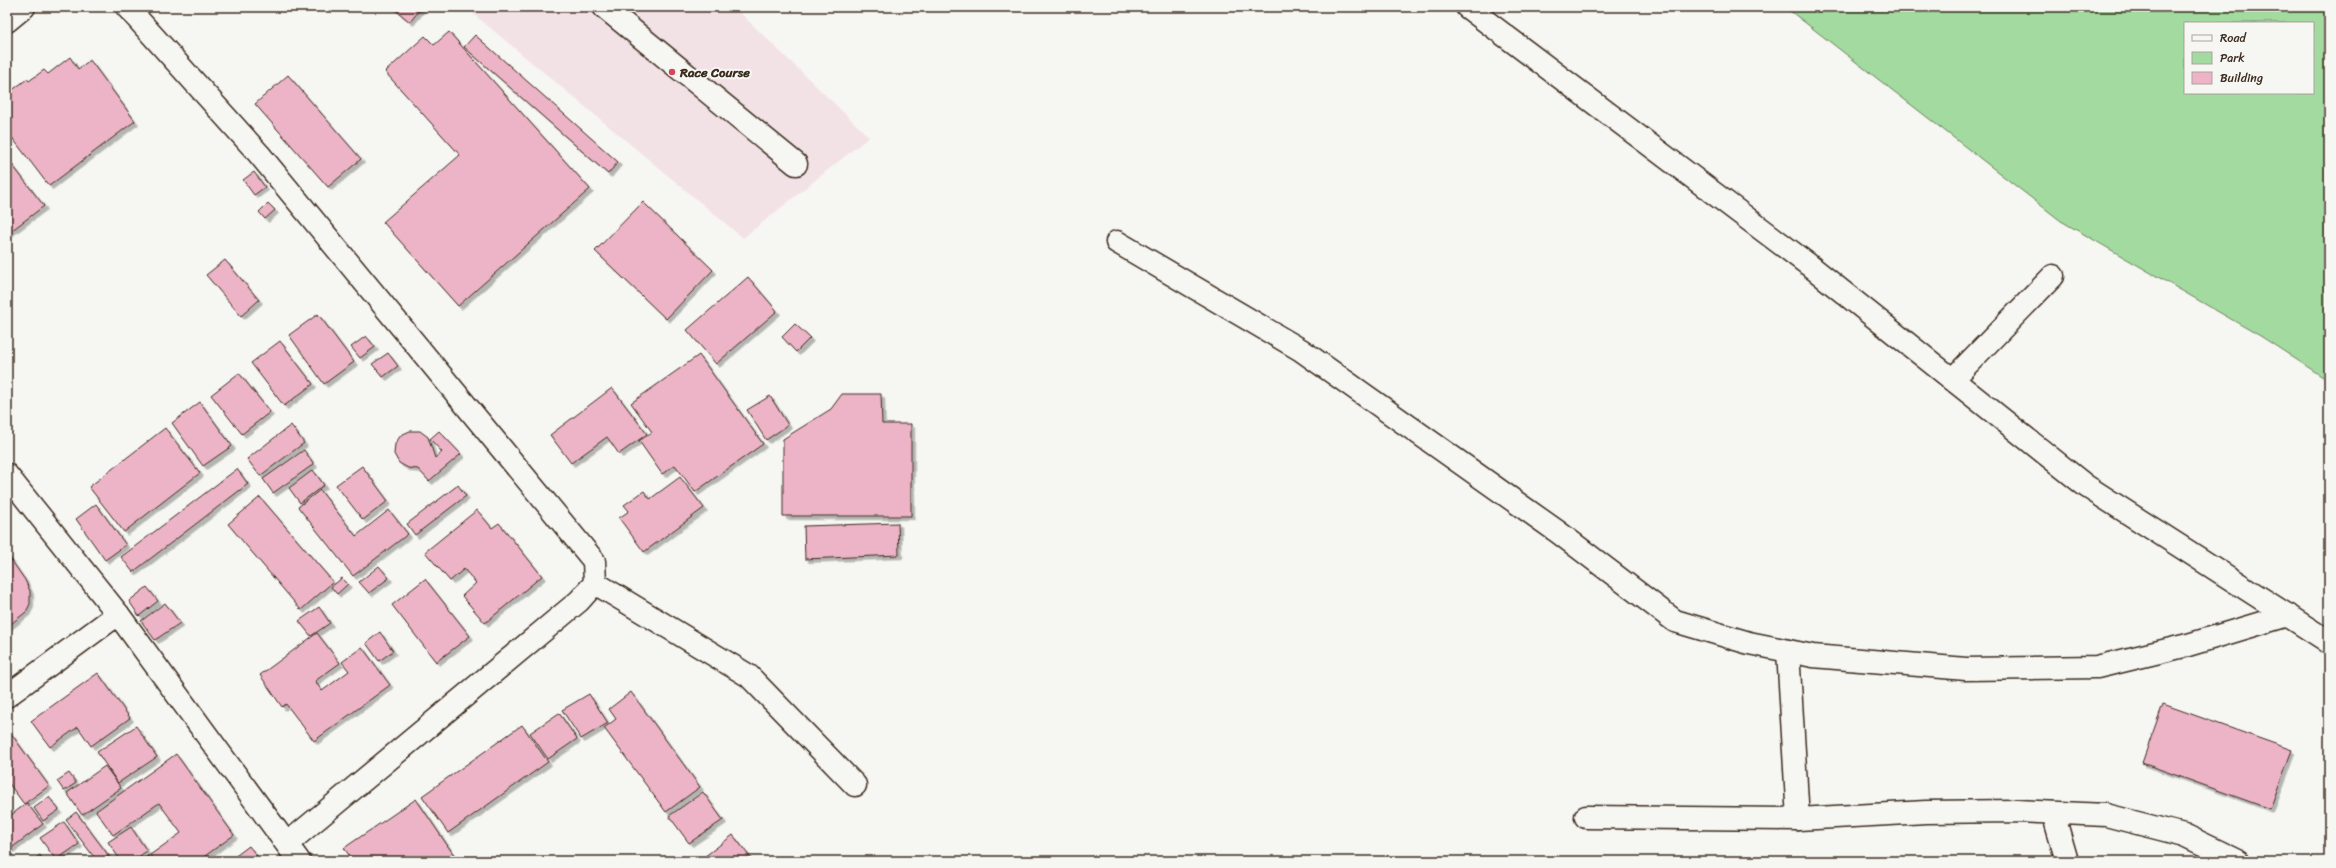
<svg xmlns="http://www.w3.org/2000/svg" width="2336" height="868" viewBox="0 0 2336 868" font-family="Sriracha,sans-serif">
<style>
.built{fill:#f3e2e5}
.green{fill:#a2da9f;stroke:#6e825e;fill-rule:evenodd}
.building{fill:#edb4c7;stroke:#3b2a1e;filter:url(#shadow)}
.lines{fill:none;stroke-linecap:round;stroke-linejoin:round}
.minor-casing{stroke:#3b2a1e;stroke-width:25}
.minor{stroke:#f6f6f2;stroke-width:22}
.poi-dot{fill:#d1495b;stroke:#f6f6f2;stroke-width:1.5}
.labels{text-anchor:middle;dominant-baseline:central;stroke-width:4;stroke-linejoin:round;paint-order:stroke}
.poi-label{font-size:13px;font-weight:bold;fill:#3b2a1e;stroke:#f6f6f2;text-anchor:start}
</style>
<defs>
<filter id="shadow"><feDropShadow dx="3.5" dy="3.5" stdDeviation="0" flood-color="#0004"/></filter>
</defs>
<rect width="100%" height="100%" fill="#f6f6f2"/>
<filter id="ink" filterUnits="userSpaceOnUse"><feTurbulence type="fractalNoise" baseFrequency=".025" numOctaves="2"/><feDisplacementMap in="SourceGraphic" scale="8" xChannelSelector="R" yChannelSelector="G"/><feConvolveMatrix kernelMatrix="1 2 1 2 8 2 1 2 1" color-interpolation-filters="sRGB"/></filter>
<g filter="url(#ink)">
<polygon class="built" points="465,7 734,7 869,137 743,238"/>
<path class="green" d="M1785,7h544v374l-67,-44 -201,-116zM2185,23h128v70h-128z"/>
<g class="building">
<polygon points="392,7 422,7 410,22"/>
<polygon points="449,32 590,189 458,306 383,222 460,155 385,72 425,36 434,45"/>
<polygon points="475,35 618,162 608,174 464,47"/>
<polygon points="70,57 78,69 90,60 135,121 49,186 7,131 7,94 27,79 29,81 44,70 48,74"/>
<polygon points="288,75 361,159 328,187 255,104"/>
<polygon points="7,158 44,206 7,234"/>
<polygon points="254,172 265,187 254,195 243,180"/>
<polygon points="643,202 713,270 666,319 595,251"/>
<polygon points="268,203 275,210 265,219 259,212"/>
<polygon points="225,260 259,300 241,316 206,275"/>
<polygon points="748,277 777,311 716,364 687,330"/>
<polygon points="318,314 354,362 324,384 289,335"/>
<polygon points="795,324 810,338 796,352 782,337"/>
<polygon points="366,336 375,347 360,358 351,347"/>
<polygon points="280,341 313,384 284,406 251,363"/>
<polygon points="388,353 398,366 383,377 372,364"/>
<polygon points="699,355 763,444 695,492 675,465 662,474 639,441 652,432 631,403"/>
<polygon points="239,373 270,412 242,434 211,395"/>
<polygon points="612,388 647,434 619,454 607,437 571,463 550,435"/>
<polygon points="842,394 881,394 882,424 911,424 911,516 783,516 783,439 831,409"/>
<polygon points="770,396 788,425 766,440 747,410"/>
<polygon points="200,402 232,446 203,466 172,423"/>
<polygon points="291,425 304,443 260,476 247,459"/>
<polygon points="165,428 200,473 124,532 89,487"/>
<polygon points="410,431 420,431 428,437 435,458 442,452 430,439 439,431 461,454 429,481 418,469 408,468 399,463 394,454 395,444 401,435"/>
<polygon points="304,450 314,464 273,493 263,479"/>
<polygon points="362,466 388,501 363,520 336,485"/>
<polygon points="237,469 248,484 133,572 121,557"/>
<polygon points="313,470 324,485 300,503 289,488"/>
<polygon points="680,477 704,508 644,552 619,518 629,511 624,505 644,491 650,499"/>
<polygon points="458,485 466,496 415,535 407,524"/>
<polygon points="320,490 356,536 389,510 408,534 353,576 298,507"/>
<polygon points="260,497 333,582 301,610 228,524"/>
<polygon points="96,504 126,545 105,560 76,519"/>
<polygon points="477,510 492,528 499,523 542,576 485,623 462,596 476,583 464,569 450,581 425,552"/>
<polygon points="898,523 899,555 805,559 804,526"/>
<polygon points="7,554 25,580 30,591 30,604 26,612 7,627"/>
<polygon points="379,566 389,578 369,593 359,582"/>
<polygon points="342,578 348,584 337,594 331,587"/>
<polygon points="425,579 470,636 436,662 392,605"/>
<polygon points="147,587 158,601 139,616 129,601"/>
<polygon points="165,603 180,623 155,640 141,621"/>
<polygon points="319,607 330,623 311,636 299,621"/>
<polygon points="380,632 393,651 379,661 366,643"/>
<polygon points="317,633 340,663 315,681 322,691 349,671 342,662 362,647 390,685 314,741 286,704 282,707 260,675"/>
<polygon points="98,673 130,718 91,746 78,727 50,747 31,721"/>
<polygon points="631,692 700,787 666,812 604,728 616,719 609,709"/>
<polygon points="589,694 608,723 581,739 562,710"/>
<polygon points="2163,704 2292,750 2270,809 2142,763"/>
<polygon points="559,713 577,739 548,759 530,733"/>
<polygon points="522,725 548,762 448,833 422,796"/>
<polygon points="136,726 157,757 118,783 97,752"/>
<polygon points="7,728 49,786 24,804 7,781"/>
<polygon points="176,754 234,835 198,861 154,861 150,855 181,833 159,803 113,835 96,811"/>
<polygon points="105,766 121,788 82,815 67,793"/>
<polygon points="69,773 76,783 64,791 57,781"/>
<polygon points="703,792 723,820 689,843 669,816"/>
<polygon points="49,797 59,810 43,821 34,808"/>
<polygon points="416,799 458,861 353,861 344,848"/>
<polygon points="27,803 43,824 9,850 7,847 7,818"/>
<polygon points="76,812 109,856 102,861 97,861 66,820"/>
<polygon points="64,822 79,844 56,860 40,838"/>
<polygon points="131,827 147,851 132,861 121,861 108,842"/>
<polygon points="733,835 753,861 700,861 700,860"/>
<polygon points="249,846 261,861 229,861"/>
<polygon points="40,855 44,861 32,861"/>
<polygon points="148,856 151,861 141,861"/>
</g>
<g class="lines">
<g class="minor-casing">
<g id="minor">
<polyline points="127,7 259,154 594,561 595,583 579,601 288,843"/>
<polyline points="604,7 796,164"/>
<polyline points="1467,7 1809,265 2086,486 2329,642"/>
<polyline points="7,21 24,7"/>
<polyline points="1117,242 1301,350 1558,532 1675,621 1749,643 1813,656 1966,669 2097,667 2188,645 2288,615"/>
<polyline points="1952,380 2053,276"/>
<polyline points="7,475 118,614 299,861"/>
<polyline points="595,583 749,676 855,785"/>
<polyline points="1788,651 1798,819"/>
<polyline points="7,696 118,614"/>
<polyline points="2053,813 2067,861"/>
<polyline points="1586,817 1798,819 1926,812 2017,811 2106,815 2184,835 2238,861"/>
</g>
</g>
<use href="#minor" class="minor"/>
</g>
</g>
<circle class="poi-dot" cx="672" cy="72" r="4"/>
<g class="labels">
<g class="poi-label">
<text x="680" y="72">Race Course</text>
</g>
</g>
<rect width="2336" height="868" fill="none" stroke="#f6f6f2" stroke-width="24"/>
<rect x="12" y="12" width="2312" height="844" fill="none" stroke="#3b2a1e" stroke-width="1.5" filter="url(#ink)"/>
<rect x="2184" y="22" width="130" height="72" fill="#f6f6f2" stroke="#aba49d"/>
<rect x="2192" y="35" width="20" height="6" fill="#f6f6f2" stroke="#aba49d"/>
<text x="2220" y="42" font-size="12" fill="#3b2a1e">Road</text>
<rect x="2192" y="52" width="20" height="12" fill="#a2da9f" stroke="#aba49d"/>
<text x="2220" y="62" font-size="12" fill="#3b2a1e">Park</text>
<rect x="2192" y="72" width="20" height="12" fill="#edb4c7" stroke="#aba49d"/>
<text x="2220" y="82" font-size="12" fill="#3b2a1e">Building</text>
</svg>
